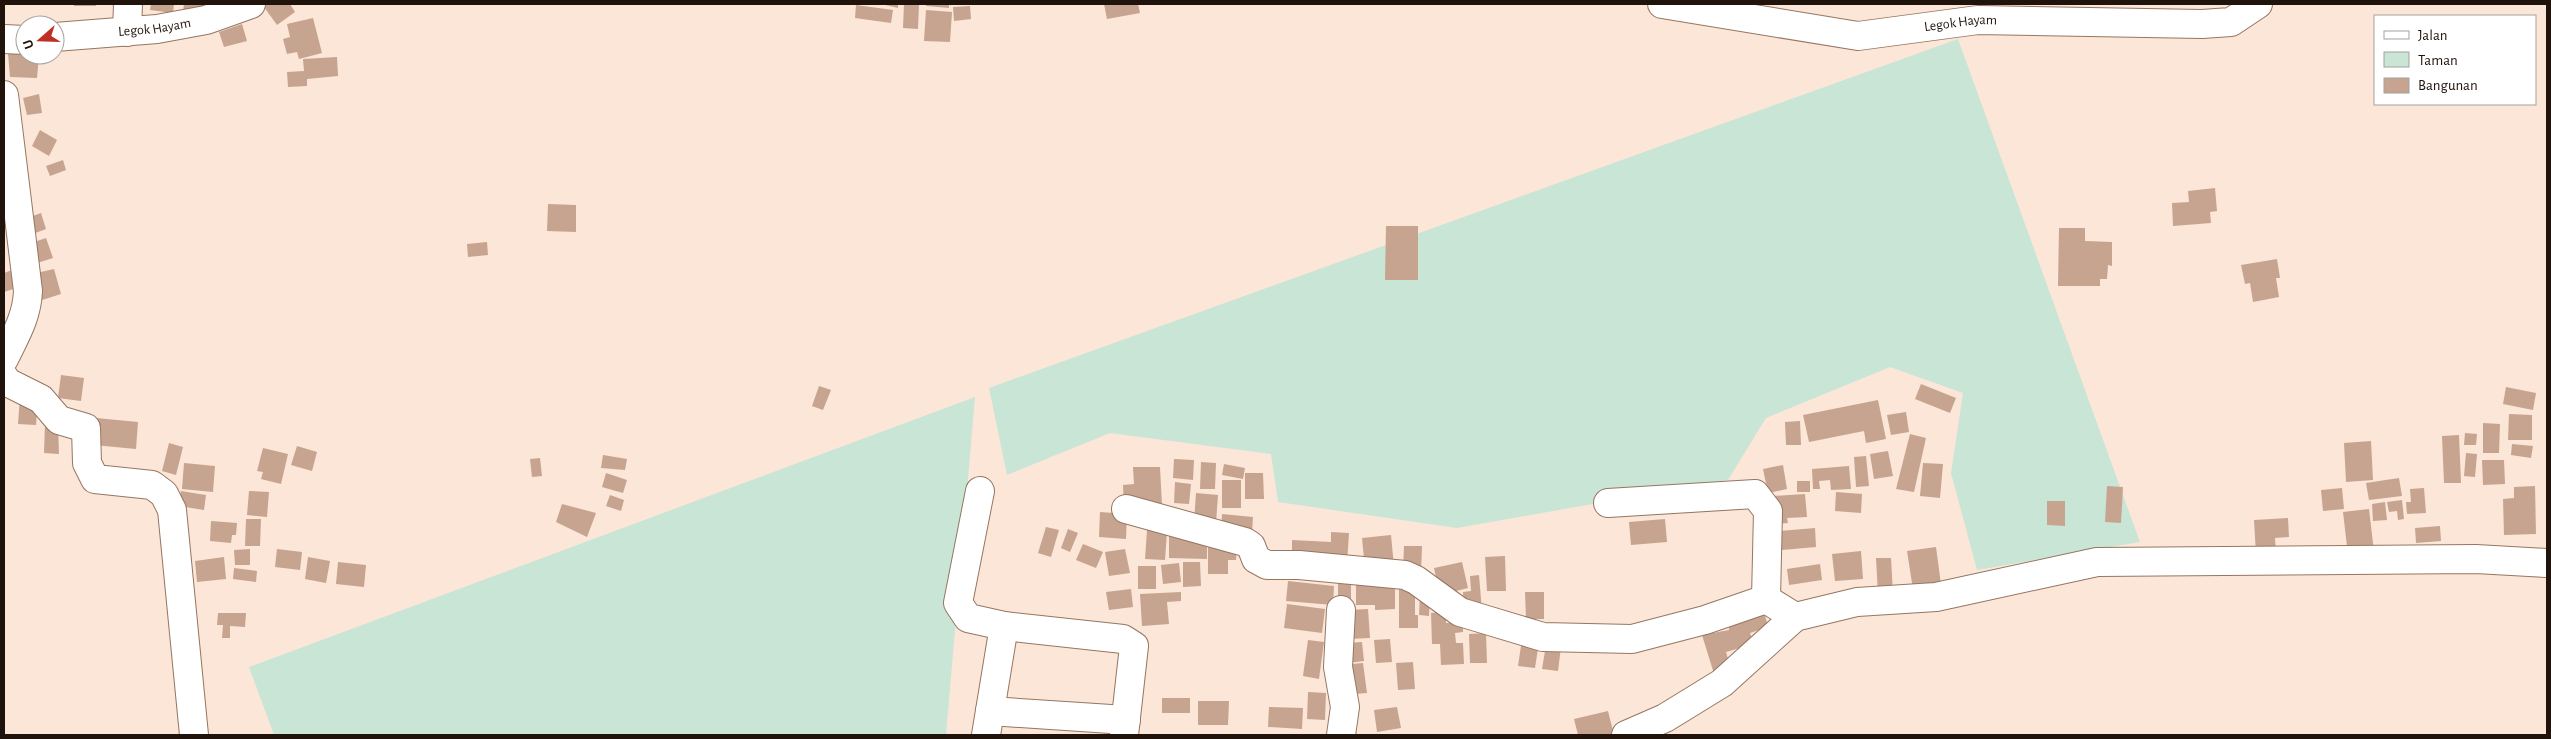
<svg xmlns="http://www.w3.org/2000/svg" width="2551" height="739" viewBox="0 0 2551 739" font-family="'Alegreya Sans',sans-serif">
<style>
.green{fill:#c9e5d6}
.building{fill:#c6a48f}
.lines{fill:none;stroke-linecap:round;stroke-linejoin:round}
.minor-casing{stroke:#957661;stroke-width:30}
.minor{stroke:#fff;stroke-width:28}
.labels{text-anchor:middle;dominant-baseline:central;stroke-width:4;stroke-linejoin:round;paint-order:stroke}
.street-label{font-size:14px;fill:#1f130b;stroke:#fff}
</style>
<rect width="100%" height="100%" fill="#fce6d8"/>
<g class="green">
<polygon points="1958,39 2140,542 1977,570 1951,473 1963,393 1890,367 1766,418 1728,480 1457,528 1278,502 1271,454 1110,433 1007,475 989,388"/>
<polygon points="975,397 946,735 274,735 249,667"/>
</g>
<g class="building">
<rect x="74" y="4" width="22" height="2"/>
<polygon points="151,4 174,4 173,13 150,10"/>
<polygon points="184,4 207,4 207,12 183,11"/>
<polygon points="268,4 290,4 295,12 277,25 264,7"/>
<polygon points="881,4 898,4 898,8"/>
<polygon points="904,4 919,4 918,29 903,28"/>
<polygon points="926,4 949,4 949,8 926,6"/>
<polygon points="1104,4 1138,4 1140,13 1107,19"/>
<polygon points="856,5 893,10 891,23 855,18"/>
<polygon points="970,6 971,19 954,21 953,7"/>
<polygon points="926,10 952,12 950,42 924,41"/>
<polygon points="313,18 322,53 299,59 297,52 287,54 283,39 290,37 287,24"/>
<polygon points="242,24 247,41 224,47 219,32"/>
<polygon points="25,52 25,55 39,55 37,78 10,77 8,53"/>
<polygon points="337,57 338,76 307,79 307,86 288,87 287,72 304,71 303,59"/>
<polygon points="39,94 42,113 27,115 23,98"/>
<polygon points="40,130 57,140 49,156 32,146"/>
<polygon points="63,160 66,170 50,176 46,166"/>
<polygon points="2215,188 2217,211 2210,212 2211,223 2173,226 2172,203 2189,202 2188,191"/>
<polygon points="548,204 576,205 576,232 547,231"/>
<polygon points="41,213 46,229 25,237 19,221"/>
<polygon points="1386,226 1418,226 1418,280 1385,280"/>
<polygon points="2059,228 2085,228 2085,241 2112,242 2112,266 2108,265 2107,279 2100,279 2100,286 2058,286"/>
<polygon points="46,238 53,258 34,264 28,244"/>
<polygon points="487,242 488,255 468,257 467,244"/>
<polygon points="2277,259 2280,278 2276,278 2279,297 2253,302 2250,283 2245,284 2241,265"/>
<polygon points="15,269 20,287 4,292 4,273"/>
<polygon points="54,269 61,294 36,302 28,275"/>
<polygon points="61,375 84,378 81,401 58,398"/>
<polygon points="1921,384 1956,398 1950,413 1915,399"/>
<polygon points="819,386 831,390 823,410 812,406"/>
<polygon points="2506,387 2536,393 2533,410 2503,404"/>
<polygon points="20,396 38,399 36,425 18,424"/>
<polygon points="1878,400 1886,439 1866,443 1864,431 1809,442 1803,415"/>
<polygon points="1906,412 1909,432 1891,435 1887,415"/>
<polygon points="2509,414 2532,415 2532,440 2508,440"/>
<polygon points="96,418 138,422 136,449 94,445"/>
<polygon points="1800,421 1801,445 1786,445 1785,422"/>
<polygon points="2483,423 2500,424 2499,453 2483,453"/>
<polygon points="45,424 58,425 59,454 44,453"/>
<polygon points="2465,433 2477,434 2476,445 2464,445"/>
<polygon points="1910,434 1926,438 1914,492 1896,489"/>
<polygon points="2459,435 2461,483 2444,483 2442,436"/>
<polygon points="2371,441 2373,480 2346,482 2344,443"/>
<polygon points="169,443 183,447 176,475 162,471"/>
<polygon points="2512,444 2533,446 2531,458 2511,455"/>
<polygon points="297,446 317,452 312,471 291,465"/>
<polygon points="263,448 288,454 281,484 261,479 263,472 257,471"/>
<polygon points="1888,451 1893,476 1874,479 1870,454"/>
<polygon points="2466,453 2477,454 2475,477 2464,476"/>
<polygon points="603,455 627,459 625,470 601,468"/>
<polygon points="1866,456 1869,486 1856,487 1854,457"/>
<polygon points="540,458 542,476 532,477 530,459"/>
<polygon points="1174,459 1194,460 1193,480 1173,478"/>
<polygon points="2482,460 2504,460 2505,484 2483,485"/>
<polygon points="1201,462 1216,463 1215,489 1200,489"/>
<polygon points="184,463 215,466 213,492 182,489"/>
<polygon points="1923,463 1943,464 1940,498 1920,496"/>
<polygon points="1224,464 1245,468 1243,479 1222,475"/>
<polygon points="1783,465 1787,489 1768,493 1763,469"/>
<polygon points="1849,466 1851,489 1831,490 1830,480 1819,481 1820,489 1813,489 1812,469"/>
<polygon points="1133,467 1160,467 1162,506 1124,507 1123,485 1134,484"/>
<polygon points="606,473 627,480 623,493 602,487"/>
<polygon points="1245,473 1263,473 1264,499 1245,499"/>
<polygon points="2399,478 2402,496 2369,500 2366,483"/>
<rect x="1222" y="480" width="19" height="28"/>
<rect x="1797" y="481" width="13" height="11"/>
<polygon points="1175,482 1191,484 1189,504 1174,503"/>
<polygon points="2107,486 2123,487 2121,523 2105,522"/>
<polygon points="2535,486 2536,534 2504,535 2503,499 2514,498 2514,487"/>
<polygon points="2342,488 2344,509 2323,511 2321,490"/>
<polygon points="2424,488 2426,513 2407,514 2406,502 2411,502 2410,489"/>
<polygon points="181,491 206,495 204,510 179,506"/>
<polygon points="249,491 269,492 267,517 247,515"/>
<polygon points="1836,492 1862,494 1861,513 1835,511"/>
<polygon points="1196,493 1218,495 1216,523 1194,522"/>
<polygon points="1805,494 1807,517 1787,518 1788,523 1774,524 1773,496"/>
<polygon points="610,495 624,500 621,511 606,506"/>
<polygon points="2402,500 2404,519 2398,520 2397,511 2389,512 2387,502"/>
<polygon points="2047,501 2065,501 2065,526 2047,525"/>
<polygon points="2385,502 2387,520 2373,521 2372,504"/>
<polygon points="562,504 596,513 587,537 556,522"/>
<polygon points="2369,509 2374,552 2348,555 2343,512"/>
<polygon points="1100,512 1127,514 1126,539 1099,537"/>
<polygon points="1222,514 1253,517 1252,533 1221,531"/>
<polygon points="2288,518 2289,537 2275,538 2276,552 2256,554 2254,520"/>
<polygon points="246,519 261,519 260,546 245,546"/>
<polygon points="1665,519 1667,542 1631,545 1629,522"/>
<polygon points="211,521 237,523 236,535 232,535 231,543 210,541"/>
<polygon points="2440,526 2441,541 2416,543 2415,528"/>
<polygon points="1046,527 1059,530 1051,557 1038,553"/>
<polygon points="1815,528 1816,547 1782,550 1780,531"/>
<polygon points="1068,529 1078,533 1070,552 1061,548"/>
<polygon points="1147,530 1167,532 1165,560 1145,559"/>
<polygon points="1169,531 1186,531 1186,540 1207,540 1207,559 1169,558"/>
<polygon points="1331,532 1349,533 1347,564 1292,553 1292,540 1331,542"/>
<polygon points="1391,535 1394,567 1365,569 1362,538"/>
<polygon points="1083,544 1103,552 1096,568 1076,560"/>
<polygon points="1208,545 1237,546 1236,560 1228,560 1228,574 1208,574"/>
<polygon points="1404,546 1422,546 1421,574 1403,573"/>
<polygon points="1936,547 1942,592 1914,596 1907,551"/>
<polygon points="250,549 250,565 235,565 234,550"/>
<polygon points="277,549 302,552 300,570 275,567"/>
<polygon points="1125,549 1130,573 1109,576 1105,552"/>
<polygon points="1861,551 1863,579 1835,581 1832,554"/>
<polygon points="1505,556 1506,591 1487,591 1485,557"/>
<polygon points="224,557 226,579 197,582 195,561"/>
<polygon points="308,557 330,561 326,583 305,579"/>
<polygon points="1876,558 1891,558 1893,593 1878,594"/>
<polygon points="338,562 366,565 364,587 336,584"/>
<polygon points="1183,562 1200,562 1201,586 1183,587"/>
<polygon points="1462,562 1468,588 1440,595 1434,568"/>
<polygon points="1179,563 1181,582 1163,584 1161,565"/>
<polygon points="1820,564 1822,580 1789,585 1787,569"/>
<rect x="1138" y="566" width="18" height="23"/>
<polygon points="234,568 257,571 256,582 233,579"/>
<polygon points="1356,574 1395,577 1395,609 1375,610 1375,605 1356,605"/>
<polygon points="1479,575 1482,611 1464,612 1463,592 1471,591 1470,576"/>
<polygon points="1338,579 1351,579 1351,604 1338,605"/>
<polygon points="1288,581 1334,586 1333,605 1286,601"/>
<polygon points="1399,582 1415,582 1415,615 1418,615 1418,628 1399,628"/>
<polygon points="1131,589 1133,607 1109,610 1106,592"/>
<polygon points="1181,592 1181,601 1167,602 1169,624 1142,626 1140,594"/>
<polygon points="1525,592 1544,592 1544,619 1526,619"/>
<polygon points="1420,594 1430,594 1429,616 1419,615"/>
<polygon points="1287,604 1325,609 1322,633 1284,628"/>
<polygon points="1368,609 1370,638 1348,639 1347,610"/>
<polygon points="1446,612 1446,623 1463,622 1463,632 1455,633 1456,643 1463,643 1464,664 1441,665 1440,644 1432,644 1431,613"/>
<polygon points="218,613 246,613 245,627 230,626 230,638 222,638 223,625 217,625"/>
<polygon points="1765,615 1768,627 1750,633 1754,644 1726,652 1732,673 1715,677 1702,635 1729,630 1729,624"/>
<polygon points="1486,633 1487,663 1470,663 1469,634"/>
<polygon points="1390,639 1392,662 1376,663 1374,640"/>
<polygon points="1522,639 1539,642 1535,668 1518,666"/>
<polygon points="1308,640 1324,642 1319,679 1303,676"/>
<polygon points="1362,642 1364,661 1348,663 1346,643"/>
<polygon points="1546,645 1561,647 1558,671 1542,669"/>
<polygon points="1413,662 1415,689 1398,690 1396,663"/>
<polygon points="1363,663 1367,693 1343,695 1340,665"/>
<polygon points="1308,692 1326,693 1325,720 1307,719"/>
<rect x="1162" y="698" width="28" height="15"/>
<polygon points="1198,701 1229,701 1228,725 1198,725"/>
<polygon points="1269,707 1303,708 1302,729 1268,727"/>
<polygon points="1397,707 1401,728 1377,732 1374,710"/>
<polygon points="1608,711 1614,735 1578,735 1574,719"/>
</g>
<g class="lines">
<g class="minor-casing">
<g id="minor">
<path id="s1" d="M1662,4l196,32 120,-16 224,4 29,-2 27,-18"/>
<polyline points="127,32 128,4"/>
<path id="s2" d="M55,37l102,-8 49,-9 45,-16"/>
<polyline points="4,39 25,40"/>
<path d="M4,95l24,196c-1,26 -13,45 -24,68"/>
<polyline points="4,377 7,382 41,399 59,420 86,428 87,463 95,479 152,485 164,494 172,510 194,735"/>
<polyline points="980,491 958,603 968,618 1004,626 1123,639 1134,646 1124,735"/>
<polyline points="1608,503 1755,494 1768,511 1766,599"/>
<polyline points="1126,509 1245,542 1251,546 1256,559 1267,565 1299,565 1405,575 1416,580 1460,612 1543,637 1632,639 1705,620 1766,599 1795,617"/>
<polyline points="990,711 1126,720"/>
<polyline points="986,735 1004,626"/>
<polyline points="1341,735 1345,707 1338,667 1341,610"/>
<polyline points="1626,735 1665,718 1722,683 1795,617 1857,602 1936,597 2097,562 2476,559 2547,563"/>
</g>
</g>
<use href="#minor" class="minor"/>
</g>
<g class="labels">
<g class="street-label">
<text stroke="none"><textPath href="#s1" startOffset="302">Legok Hayam</textPath></text>
<text stroke="none"><textPath href="#s2" startOffset="100">Legok Hayam</textPath></text>
</g>
</g>
<rect width="2551" height="739" fill="none" stroke="#1f130b" stroke-width="10"/>
<rect x="2374" y="15" width="162" height="90" fill="#ffffff" stroke="#a5a19d"/>
<rect x="2384" y="31" width="25" height="8" fill="#ffffff" stroke="#a5a19d"/>
<text x="2418" y="40" font-size="15" fill="#1f130b">Jalan</text>
<rect x="2384" y="52" width="25" height="15" fill="#c9e5d6" stroke="#a5a19d"/>
<text x="2418" y="65" font-size="15" fill="#1f130b">Taman</text>
<rect x="2384" y="78" width="25" height="15" fill="#c6a48f" stroke="#a5a19d"/>
<text x="2418" y="90" font-size="15" fill="#1f130b">Bangunan</text>
<g transform="translate(40 40) rotate(250)"><circle r="24" fill="#ffffff" stroke="#a5a19d"/>
<path d="M0-4L9 19L0 12L-9 19Z" fill="#be3023"/>
<text y="-8" font-size="14" font-weight="bold" text-anchor="middle" fill="#1f130b">U</text>
</g>
</svg>
